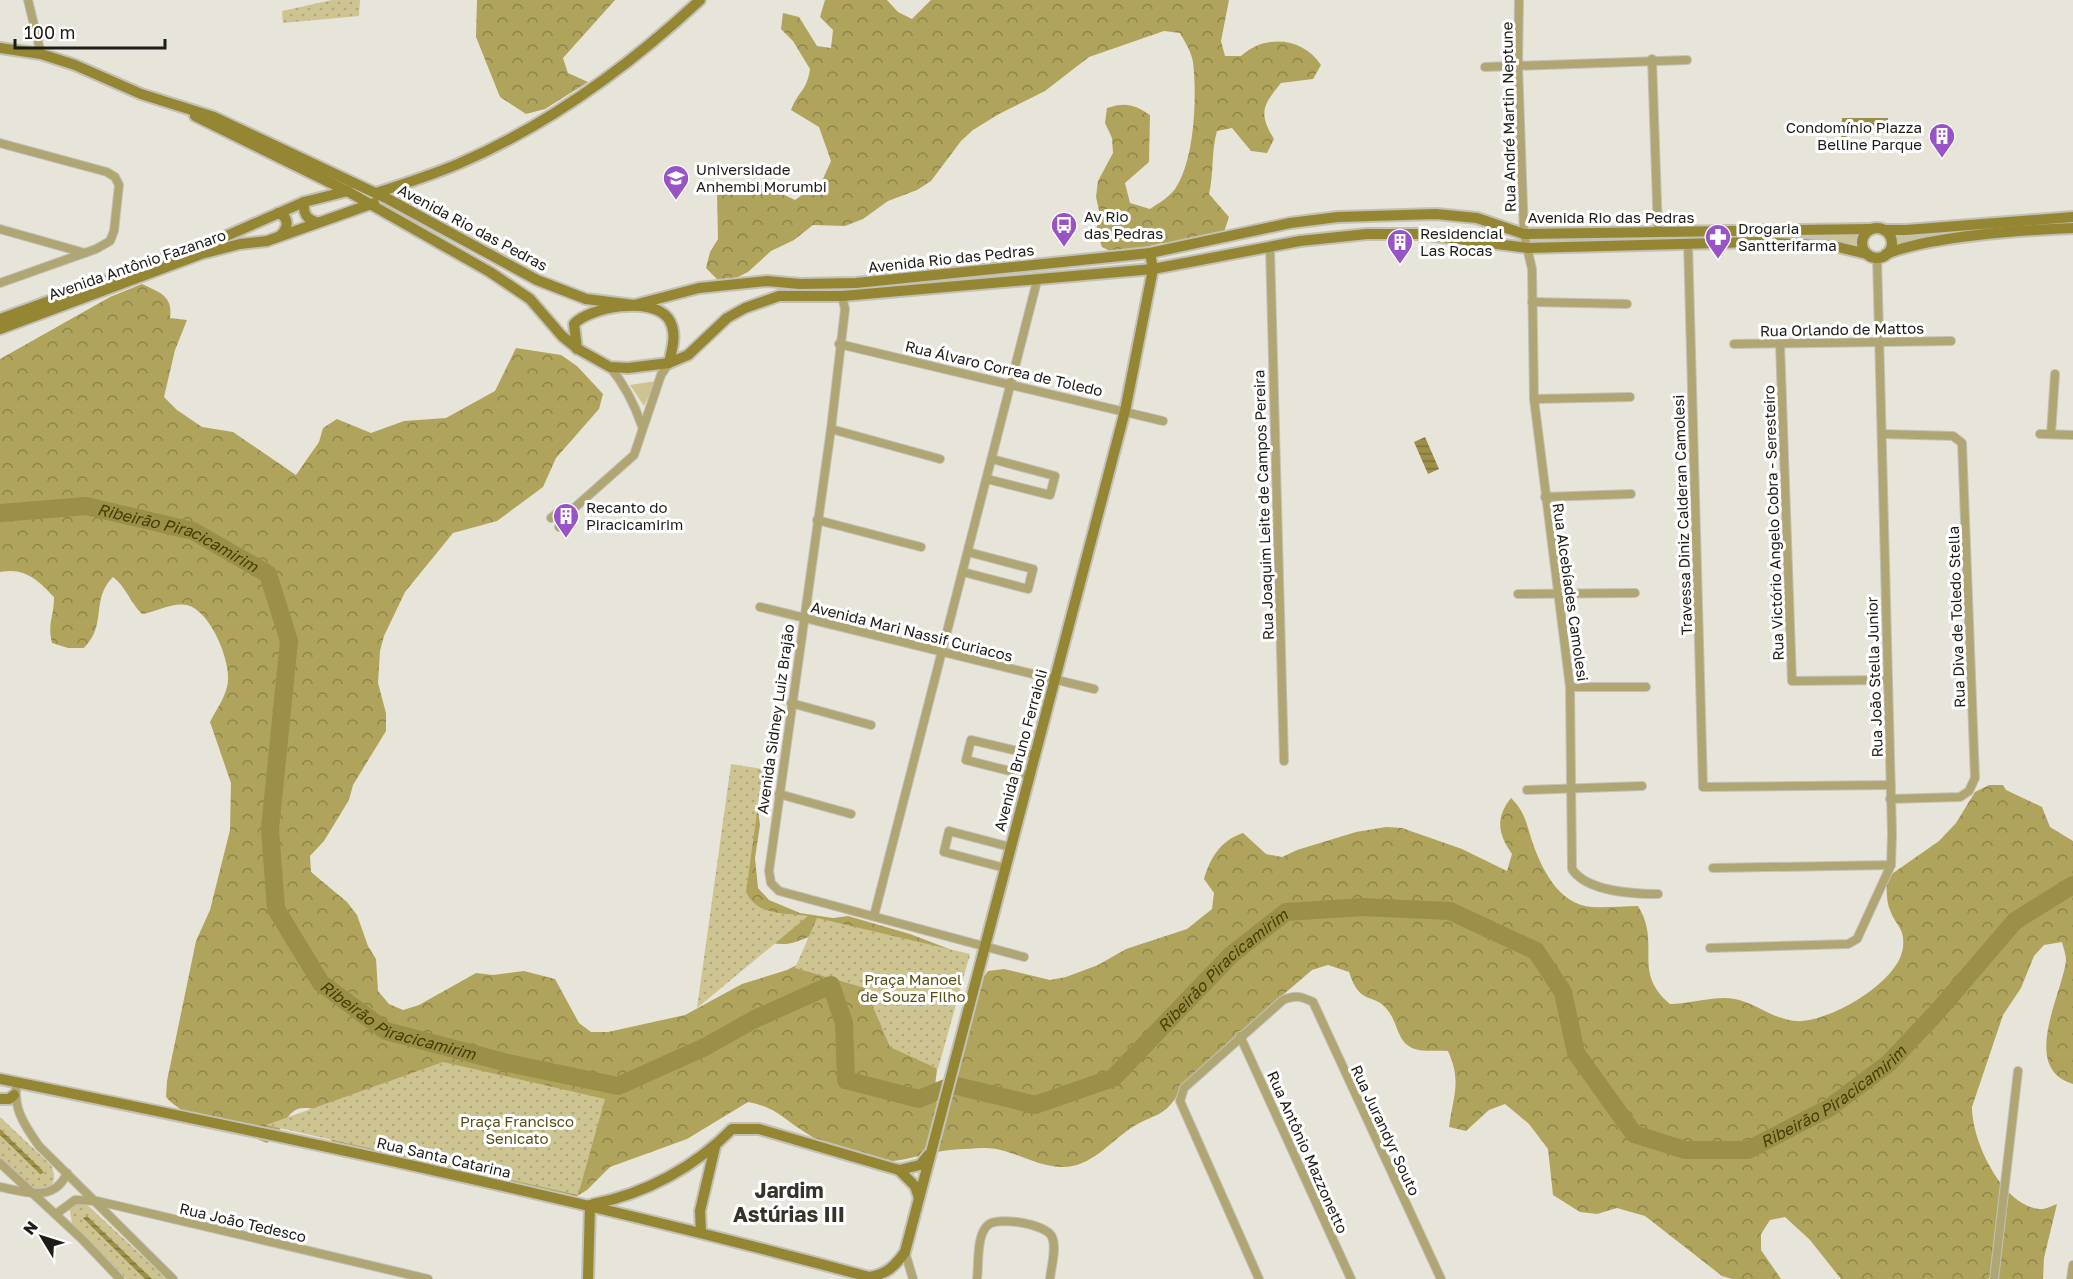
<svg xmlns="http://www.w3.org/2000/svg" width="2073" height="1279" viewBox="0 0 2073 1279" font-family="'Golos Text',sans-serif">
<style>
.grass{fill:#cdc491}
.forest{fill:url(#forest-crowns)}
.park{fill:url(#park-dots)}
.water{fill:url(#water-rules)}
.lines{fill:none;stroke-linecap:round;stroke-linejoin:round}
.river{stroke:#9c8f48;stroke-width:18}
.street-casing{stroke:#c3c1b7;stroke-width:10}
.secondary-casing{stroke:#c3c1b7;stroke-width:14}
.street{stroke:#afa673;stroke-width:8}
.secondary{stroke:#958633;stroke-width:10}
.labels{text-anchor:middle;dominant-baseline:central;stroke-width:6;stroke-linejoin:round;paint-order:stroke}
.street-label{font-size:15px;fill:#1d1c18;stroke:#fff}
.poi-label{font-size:15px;fill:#1d1c18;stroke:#fff;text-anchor:start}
.park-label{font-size:15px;fill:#584f18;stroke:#fff}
.water-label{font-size:16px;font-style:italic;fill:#463d01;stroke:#fff}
.district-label{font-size:21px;font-weight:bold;fill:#35332b;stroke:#fff}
</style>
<defs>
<pattern id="forest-crowns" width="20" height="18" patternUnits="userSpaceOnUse" patternTransform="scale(1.5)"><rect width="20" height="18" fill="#b0a45c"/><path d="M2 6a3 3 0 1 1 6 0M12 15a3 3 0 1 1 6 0" fill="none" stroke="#8f854b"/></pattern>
<pattern id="park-dots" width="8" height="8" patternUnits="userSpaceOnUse" patternTransform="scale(1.5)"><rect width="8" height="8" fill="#cdc491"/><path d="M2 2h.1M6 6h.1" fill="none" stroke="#b0a87c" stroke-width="1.8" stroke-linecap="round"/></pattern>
<pattern id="water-rules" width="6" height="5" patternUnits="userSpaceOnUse" patternTransform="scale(1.5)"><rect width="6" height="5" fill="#9c8f48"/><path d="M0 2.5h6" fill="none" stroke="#7f743b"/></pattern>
</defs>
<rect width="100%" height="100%" fill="#e7e5da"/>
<g class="grass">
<polygon points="1967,230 1968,233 1898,244 1898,235"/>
<polygon points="1862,234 1858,246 1832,242 1663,239 1663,236"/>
<polygon points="656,381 644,406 630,385"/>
</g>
<g class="forest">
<polygon points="477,0 615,0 563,58 568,73 588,82 545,109 526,114 500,97 476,37"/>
<path d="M825,0h62l11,12 14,7 19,-19h298l-8,41 4,15h16c24,-22 62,-19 80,9l-8,14 -32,4c-18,22 -23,30 -7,56l-7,14 -16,-2 -19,-23 -15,3c-6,21 -3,42 -8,63l20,23 -5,15 -47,13 -15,-2 -46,11 -14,-7 -6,-17 4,-15 -4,-18 2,-16 15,-28 -1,-15 -7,-15 2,-15c18,-6 27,-4 43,7l-1,47 -24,21 5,20 20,6c9,-6 18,-11 25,-20 20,-29 22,-93 18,-127 -2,-11 -8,-20 -13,-29l-16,-2 -75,26 -44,34 -46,23 -26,16 -12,11 -30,40 -14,9 -29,11 -25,18 -18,7 -32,-1 -19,15 -23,11 -23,21 -14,7h-17l-11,-11 4,-16 8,-13 -1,-47 15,-3 12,5 14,-11 37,17 27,-19 9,-20 -12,-34 -28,-17c7,-19 16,-19 19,-41l-17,-28 -12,-12 2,-16 16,4 18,29 14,2 2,-18 -13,-13z"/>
<path d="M142,284c19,9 31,12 28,34l17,2 -12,30 -11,47 13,13 25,17 31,5 63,43 23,-33 4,-14 14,-9 34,14 33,-12 42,-3 49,-27 21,-43 45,7 16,11 26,28 -4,15 -43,49 -13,29 -46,34 -44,12 -48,59 -21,44 -4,15 -2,32 8,30v18l-33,54 -4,15 -25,41 -14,15 1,16 36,30 10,13 11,31 8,13 2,32 11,13 14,6 16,-5 57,-32 17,2 31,-4 31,8 24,44 12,9h17l77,-17 57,-31 45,-14 27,-14 4,-24c-40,22 -52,12 -84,-14l10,-105 14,-3 2,15 -5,33 3,30 11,12 31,13 33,5 15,-2 62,18 60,23 -43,65 10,48 -4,31 15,4c8,-15 4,-29 6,-46 3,-33 13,-61 34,-88l16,-2 46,11 16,-3 32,-12 28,-16 61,-20 25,-20 2,-16 -10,-14c6,-21 17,-39 39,-46l23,21 16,3 15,-7 59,-18 30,-5 16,1 60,21 45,22 5,-17c-14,-20 -17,-36 -1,-56 13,13 15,23 20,40 9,28 27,67 61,69 14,1 31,-1 46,-1 24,38 -7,66 32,98 21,0 45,-9 65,-5 21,4 35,19 60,22 32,3 105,-39 108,-74 2,-20 -7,-20 -13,-37 -4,-9 -3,-22 -4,-32l53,-37 17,-18 19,-31 14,-7h14l3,5 36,17 8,20 23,14v243c-54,-16 -10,-91 -7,-124 0,-6 -3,-13 -4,-18l-18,3 -10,11 -13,32 -18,27 -31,92c0,34 29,97 67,102 6,1 12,-3 18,-5l-13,54 -1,21h-202l-31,-39 -25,-23 -15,3 -9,14v16l20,29h-49l-10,-3 -77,-60 -28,-8 -20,6 -17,-2 -27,-17 -5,-46 -19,-25 -24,-20 -16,6 -23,21 -17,-4c4,-30 13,-46 -1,-76 -10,-1 -24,1 -33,-2 -18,-6 -16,-23 -26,-37 -15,-22 -28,-3 -40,-40l-21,-7 -16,5 -50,43 -82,78c-16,28 -26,22 -49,37 -22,15 -41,40 -70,39 -28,-1 -51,-20 -79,-19 -15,1 -31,1 -45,4 -19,3 -43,13 -63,8 -24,-6 -50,-14 -71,-29 -23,-15 -26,-23 -55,-29l-61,37 -77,28 -23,23 -13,8 -118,-16 -45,-13 -50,-9 -28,-14 -5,-17v-15c-45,-18 -35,9 -61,29 -10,-4 -20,-9 -30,-13 -27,-10 -51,-11 -71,-33l1,-16 29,-140 14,-31 20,-80 1,-47 -21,-61c7,-14 18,-28 18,-43 1,-22 -18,-68 -41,-74 -14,-3 -31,7 -45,9 -12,-12 -16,-27 -29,-37 -23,23 -5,46 -29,71h-16l-16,-5c-5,-21 2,-25 2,-46 -16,-17 -29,-30 -54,-25v-213l110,-62z"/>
</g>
<g class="park">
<polygon points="332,0 360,0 359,16 283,23 282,11"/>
<path d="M731,764l32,5 -17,123c11,24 39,21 62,24l-111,92z"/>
<polygon points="817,918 970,954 938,1069 890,1047 865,988 795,968"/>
<polygon points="443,1062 605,1099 578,1195 266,1125"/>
<path d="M0,1117l51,48c7,17 2,21 -14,28l-12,-9 -25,-26z"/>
<polygon points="82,1200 167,1279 126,1279 72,1223 69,1206"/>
</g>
<g class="water">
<polygon points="1842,118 1888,118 1887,131 1859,131 1841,139"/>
<polygon points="1425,437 1439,469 1428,474 1414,442"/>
<polygon points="0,1129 43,1171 43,1173 40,1174 0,1135"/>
<polygon points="87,1216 152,1279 145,1279 83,1218"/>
</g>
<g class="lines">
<path class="river" id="s1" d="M0,513l86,-7 107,25 75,43 21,67 -19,188 6,80 45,74 65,48 122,32 110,23 87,-39 50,-28 76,-34 13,38 2,57 73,19 34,-14 82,20 78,-27 118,-123 55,-43 77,-5 87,4 86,40 27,41 13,61 58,81 51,16h63l81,-42 60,-45 47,-50 79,-92 58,-36"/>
<g class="street-casing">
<g id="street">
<polyline points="28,0 41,54"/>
<path d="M1519,0l-1,65 6,169 8,35 2,130 36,288 2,182c14,22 60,25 86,25"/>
<polyline points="1652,59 1658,232"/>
<polyline points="1485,67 1687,60"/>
<polyline points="0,143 107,172 115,177 119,185 114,231 110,241 96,249 0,283"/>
<polyline points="0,229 85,253"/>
<polyline points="1688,243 1703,787 1891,785"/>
<polyline points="1270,248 1284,761"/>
<polyline points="842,296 845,309 831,429 769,871 771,883 779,891 1024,957"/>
<polyline points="1532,302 1627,304"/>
<polyline points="839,344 1163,421"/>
<polyline points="1734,344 1951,341"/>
<polyline points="1780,344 1792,681 1886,680"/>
<path d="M610,367c15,18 24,36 32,59"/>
<polyline points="1534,399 1630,397"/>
<polyline points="831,429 940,459"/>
<polyline points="1882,434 1953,436 1962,443 1975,778 1969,791 1960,797 1890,799"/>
<polyline points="2040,434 2073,435"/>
<polyline points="2051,434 2055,374"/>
<polyline points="987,479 1050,495 1055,476 992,459"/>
<polyline points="1545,497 1631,494"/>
<polyline points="572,510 634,455 661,375 669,363"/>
<polyline points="551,518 561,510 572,510 569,519 559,527"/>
<polyline points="817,520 921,547"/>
<polyline points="963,572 1028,589 1033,569 968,552"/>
<polyline points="1518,594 1635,593"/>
<polyline points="760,607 1094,689"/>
<polyline points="1570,687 1646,687"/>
<polyline points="791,703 871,725"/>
<polyline points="1029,776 966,760 971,740 1034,755"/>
<polyline points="1527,790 1642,786"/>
<polyline points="779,794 851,814"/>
<polyline points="1005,868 944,852 949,831 1010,847"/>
<polyline points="1713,868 1891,865"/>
<polyline points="874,916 1037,281"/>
<polyline points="1710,948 1848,944 1857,939 1891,865 1892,834 1877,257"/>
<polyline points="1240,1036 1351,1279"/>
<path d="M17,1082c-5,26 8,44 22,64l134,133"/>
<polyline points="0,1163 82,1239 120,1279"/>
<path d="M0,1187c25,5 54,16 67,-14"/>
<polyline points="56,1214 75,1200 97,1201 428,1279"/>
<polyline points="905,1252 913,1279"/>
<path d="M977,1279c2,-15 -1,-44 11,-54 10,-9 59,-1 64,12 5,11 -1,30 -2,42"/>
<path d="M1259,1279l-79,-178 4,-13 99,-88c12,-5 18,-4 30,2l128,277"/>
<polyline points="1994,1279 2018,1071"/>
<polyline points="2071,1279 2073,1265"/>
</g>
</g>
<g class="secondary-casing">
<g id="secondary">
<polyline points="0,48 41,54 75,65 141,94 214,117 388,199 537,280 586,299 634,305 699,288 767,281 800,284 856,283 1150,253 1290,223 1338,217 1436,214 1477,218 1524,234 1871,229"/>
<polyline points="195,116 347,191 490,272 530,299 562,336 578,349 610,367 628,368 669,363 688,355 727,318 745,308 779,296 842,296 1153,269 1300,241 1367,234 1419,234 1528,248 1756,242 1834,246 1867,254"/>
<path d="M376,193c28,-9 56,-18 82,-29 91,-39 171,-98 242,-164"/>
<path d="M304,202c-1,11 2,17 12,20"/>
<path d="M278,213c11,4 11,14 3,22"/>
<circle cx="1877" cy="243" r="15"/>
<polyline points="1884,230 1906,230 2073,217"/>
<path d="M1886,254c45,-18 137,-24 187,-26"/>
<polyline points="0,319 224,237 304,202 348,191"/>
<polyline points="0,329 201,254 240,244 267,241 374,203"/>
<path d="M577,349l-3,-25c16,-17 77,-28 94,-6 10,14 4,31 1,45"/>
<path d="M0,1079c291,59 582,120 869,198 18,-3 26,-11 36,-25l220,-841 28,-142 -3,-16"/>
<polyline points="0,1099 9,1099 14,1095"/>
<polyline points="899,1170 915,1186 919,1198"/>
<path d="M593,1204c52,-10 102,-37 139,-75h27l140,41 21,-5 8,-10"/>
<polyline points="701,1232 700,1211 715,1147"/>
<polyline points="588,1279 590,1205"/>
</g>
</g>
<use href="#street" class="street"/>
<use href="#secondary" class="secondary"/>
</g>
<defs>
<g id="building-pin" transform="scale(1.35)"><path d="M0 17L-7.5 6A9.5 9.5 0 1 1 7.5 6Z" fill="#9853c7" stroke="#fff"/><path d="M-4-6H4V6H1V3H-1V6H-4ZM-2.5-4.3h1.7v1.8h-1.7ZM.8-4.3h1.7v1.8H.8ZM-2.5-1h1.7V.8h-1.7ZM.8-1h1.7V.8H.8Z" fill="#fff"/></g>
<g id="university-pin" transform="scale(1.35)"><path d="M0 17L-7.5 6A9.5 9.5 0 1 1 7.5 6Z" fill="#9853c7" stroke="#fff"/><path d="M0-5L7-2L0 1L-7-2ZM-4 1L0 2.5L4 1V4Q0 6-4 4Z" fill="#fff"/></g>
<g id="bus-pin" transform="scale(1.35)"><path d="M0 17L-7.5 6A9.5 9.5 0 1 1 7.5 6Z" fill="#9853c7" stroke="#fff"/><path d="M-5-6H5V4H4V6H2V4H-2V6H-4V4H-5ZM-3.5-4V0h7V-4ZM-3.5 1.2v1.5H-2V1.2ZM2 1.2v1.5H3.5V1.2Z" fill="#fff"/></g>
<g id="pharmacy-pin" transform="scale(1.35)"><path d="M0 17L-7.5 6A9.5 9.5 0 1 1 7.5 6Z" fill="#9853c7" stroke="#fff"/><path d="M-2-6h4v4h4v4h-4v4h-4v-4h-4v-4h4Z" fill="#fff"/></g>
</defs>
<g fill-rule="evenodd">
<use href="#building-pin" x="1942" y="136"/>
<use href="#university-pin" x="676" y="178"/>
<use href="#bus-pin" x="1064" y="225"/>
<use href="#pharmacy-pin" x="1718" y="237"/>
<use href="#building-pin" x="1400" y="242"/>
<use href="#building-pin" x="566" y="516"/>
</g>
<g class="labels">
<g class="street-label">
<text transform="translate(1508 117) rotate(-91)">Rua André Martin Neptune</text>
<text x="1611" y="217">Avenida Rio das Pedras</text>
<text transform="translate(473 227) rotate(28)">Avenida Rio das Pedras</text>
<text transform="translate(951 258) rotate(-6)">Avenida Rio das Pedras</text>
<text transform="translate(137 264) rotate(-19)">Avenida Antônio Fazanaro</text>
<text transform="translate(1842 329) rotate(-1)">Rua Orlando de Mattos</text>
<text transform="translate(1004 368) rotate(13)">Rua Álvaro Correa de Toledo</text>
<text transform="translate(1263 505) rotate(-92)">Rua Joaquim Leite de Campos Pereira</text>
<text transform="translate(1682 515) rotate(-92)">Travessa Diniz Calderan Camolesi</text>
<text transform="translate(1773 523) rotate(-92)">Rua Victório Angelo Cobra - Seresteiro</text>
<text transform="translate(1571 592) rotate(82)">Rua Alcebíades Camolesi</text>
<text transform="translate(1956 617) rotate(-92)">Rua Diva de Toledo Stella</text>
<text transform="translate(912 631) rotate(14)">Avenida Mari Nassif Curiacos</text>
<text transform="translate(1874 677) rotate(-92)">Rua João Stella Junior</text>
<text transform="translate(775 719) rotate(-82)">Avenida Sidney Luiz Brajão</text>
<text transform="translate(1020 750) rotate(-75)">Avenida Bruno Ferraioli</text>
<text transform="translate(1386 1130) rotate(65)">Rua Jurandyr Souto</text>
<text transform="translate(1308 1152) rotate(66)">Rua Antônio Mazzonetto</text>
<text transform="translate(444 1157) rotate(13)">Rua Santa Catarina</text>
<text transform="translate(243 1222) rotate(13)">Rua João Tedesco</text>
</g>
<g class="poi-label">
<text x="1922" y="127" text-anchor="end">Condomínio Piazza<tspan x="1922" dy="17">Belline Parque</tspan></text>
<text x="696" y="169">Universidade<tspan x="696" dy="17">Anhembi Morumbi</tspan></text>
<text x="1084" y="216">Av Rio<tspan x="1084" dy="17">das Pedras</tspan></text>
<text x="1738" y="228">Drogaria<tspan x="1738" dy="17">Santterifarma</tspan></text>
<text x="1420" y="233">Residencial<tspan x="1420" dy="17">Las Rocas</tspan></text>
<text x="586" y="507">Recanto do<tspan x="586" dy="17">Piracicamirim</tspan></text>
</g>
<g class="park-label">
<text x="913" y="979">Praça Manoel<tspan x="913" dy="17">de Souza Filho</tspan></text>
<text x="517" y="1121">Praça Francisco<tspan x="517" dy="17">Senicato</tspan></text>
</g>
<g class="water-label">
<text stroke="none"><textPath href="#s1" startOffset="184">Ribeirão Piracicamirim</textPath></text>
<text stroke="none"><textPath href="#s1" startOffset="1794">Ribeirão Piracicamirim</textPath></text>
<text stroke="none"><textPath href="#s1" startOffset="796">Ribeirão Piracicamirim</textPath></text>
<text stroke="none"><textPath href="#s1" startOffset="2568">Ribeirão Piracicamirim</textPath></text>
</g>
<g class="district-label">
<text x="789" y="1190">Jardim<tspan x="789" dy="24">Astúrias III</tspan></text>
</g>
</g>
<g transform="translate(42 1237) rotate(308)" stroke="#ffffff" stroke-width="4.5" paint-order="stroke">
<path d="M0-4.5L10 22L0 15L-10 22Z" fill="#1d1c18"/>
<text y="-9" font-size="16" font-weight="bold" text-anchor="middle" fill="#1d1c18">N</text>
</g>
<path d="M15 39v9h150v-9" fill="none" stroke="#1d1c18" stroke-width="3"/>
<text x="24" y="39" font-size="18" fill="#1d1c18" stroke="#ffffff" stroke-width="4.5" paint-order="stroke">100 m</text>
</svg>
